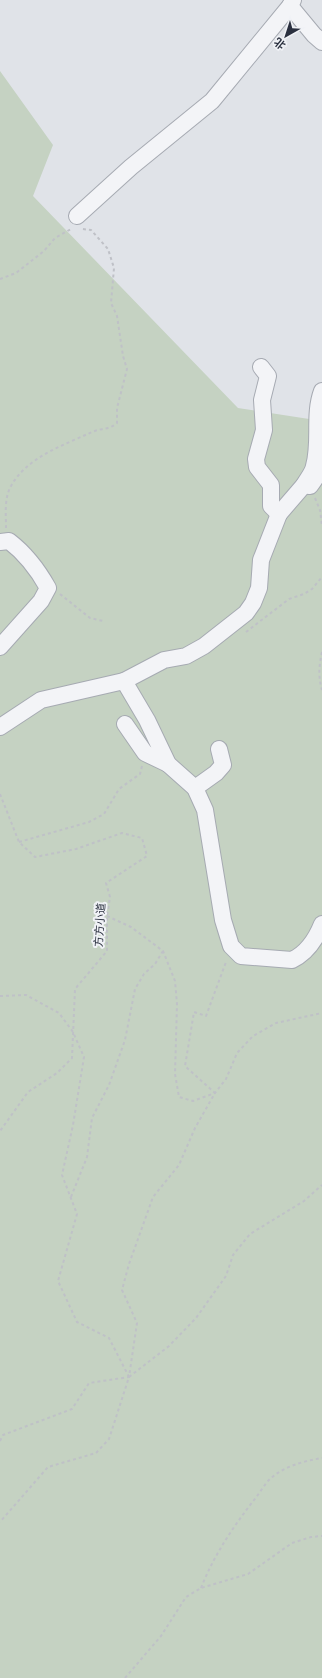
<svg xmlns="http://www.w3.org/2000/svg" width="322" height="1678" viewBox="0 0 322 1678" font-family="Raleway,'Noto Sans SC',sans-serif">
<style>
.green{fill:#c5d2c2}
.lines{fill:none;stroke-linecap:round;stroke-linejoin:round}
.minor-casing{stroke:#a6aab2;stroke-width:18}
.path{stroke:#bfc1c7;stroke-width:2;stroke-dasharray:3 3;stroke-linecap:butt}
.minor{stroke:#f3f4f7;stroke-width:16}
.labels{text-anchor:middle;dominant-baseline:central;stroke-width:4;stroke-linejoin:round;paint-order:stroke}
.street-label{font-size:11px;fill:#2a303f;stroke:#f0f2f6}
</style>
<rect width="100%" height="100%" fill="#e0e3e8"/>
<polygon class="green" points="0,71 53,145 33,196 238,408 322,421 322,1678 0,1678"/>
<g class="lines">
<g class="minor-casing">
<g id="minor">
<polyline points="290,6 314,35 322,42"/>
<polyline points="77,216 131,167 212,101 290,6 293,0"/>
<polyline points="261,367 268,376 262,400 264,430 256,459 257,467 271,485 271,506 279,514 304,485"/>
<path d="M322,391c-9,24 -1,50 -8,75 -1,7 -7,13 -10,19l6,1c7,-9 10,-15 12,-26"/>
<path d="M279,514l-18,46 -2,28 -6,15 -7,10 -42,33 -18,10 -22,4 -40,21 23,39 21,44 27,24 10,22 18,110 8,26 10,10 51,4c15,-7 24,-21 30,-36"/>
<path d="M0,542l9,-1c17,13 29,29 39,47l-7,13 -41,46"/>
<polyline points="125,724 145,753 168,764"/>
<polyline points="0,727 41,700 124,681"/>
<polyline points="195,788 216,773 223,765 219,749"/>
</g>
</g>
<g class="path">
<polyline points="0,279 16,273 44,251 55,238 71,229"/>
<polyline points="315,498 320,510 322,526"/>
<path d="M6,528c0,-13 -2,-30 5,-42 16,-29 53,-41 81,-54 9,-4 17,-2 25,-9v-15l10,-39 -4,-13 -6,-40 -6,-13 3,-35 -6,-19 -17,-19 -9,-1"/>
<polyline points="60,594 90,618 103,621"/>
<polyline points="246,632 289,599 304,594 312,589 322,577"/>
<path d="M322,652c-3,14 -4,24 0,38"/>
<polyline points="0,794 19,842 35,857 76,849 122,833 142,838 147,856 106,883 110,897 107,916 107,951 75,989 72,1058 57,1073 28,1092 0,1131"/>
<polyline points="19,842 89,822 104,814 119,789 140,774 142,766"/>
<polyline points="107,916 131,927 163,951 175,981 177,1004 175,1074 179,1097 193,1101 215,1093 226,1079 237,1053 253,1036 276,1023 322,1013"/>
<polyline points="0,996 26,995 59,1013 73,1032 84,1057 73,1125 62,1175 77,1214 58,1281 77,1322 109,1338 129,1377 109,1439 96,1453 48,1467 0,1522"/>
<polyline points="71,1197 87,1157 92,1118 109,1085 125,1040 135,989 144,974 155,964 163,951"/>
<polyline points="129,1377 169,1346 196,1318 226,1276 233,1255 250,1234 304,1201 322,1185"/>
<polyline points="0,1441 3,1435 72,1409 89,1383 129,1377 137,1323 122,1290 129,1264 153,1197 179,1165 195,1128 215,1093 185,1066 194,1012 206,1016 226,962"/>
<path d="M201,1588c13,-33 32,-61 53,-88 6,-7 11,-17 17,-22 14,-12 33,-17 51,-20"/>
<polyline points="125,1678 161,1636 186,1597 201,1588 248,1574 292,1543 311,1537 322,1536"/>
</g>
<use href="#minor" class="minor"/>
</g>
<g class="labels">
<g class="street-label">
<text transform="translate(100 925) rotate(-86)">方方小道</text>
</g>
</g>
<g transform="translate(286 36) rotate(219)" stroke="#f0f2f6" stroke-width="3" paint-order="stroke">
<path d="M0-3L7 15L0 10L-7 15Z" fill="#2a303f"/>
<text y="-6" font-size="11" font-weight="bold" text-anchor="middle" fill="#2a303f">北</text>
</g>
</svg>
